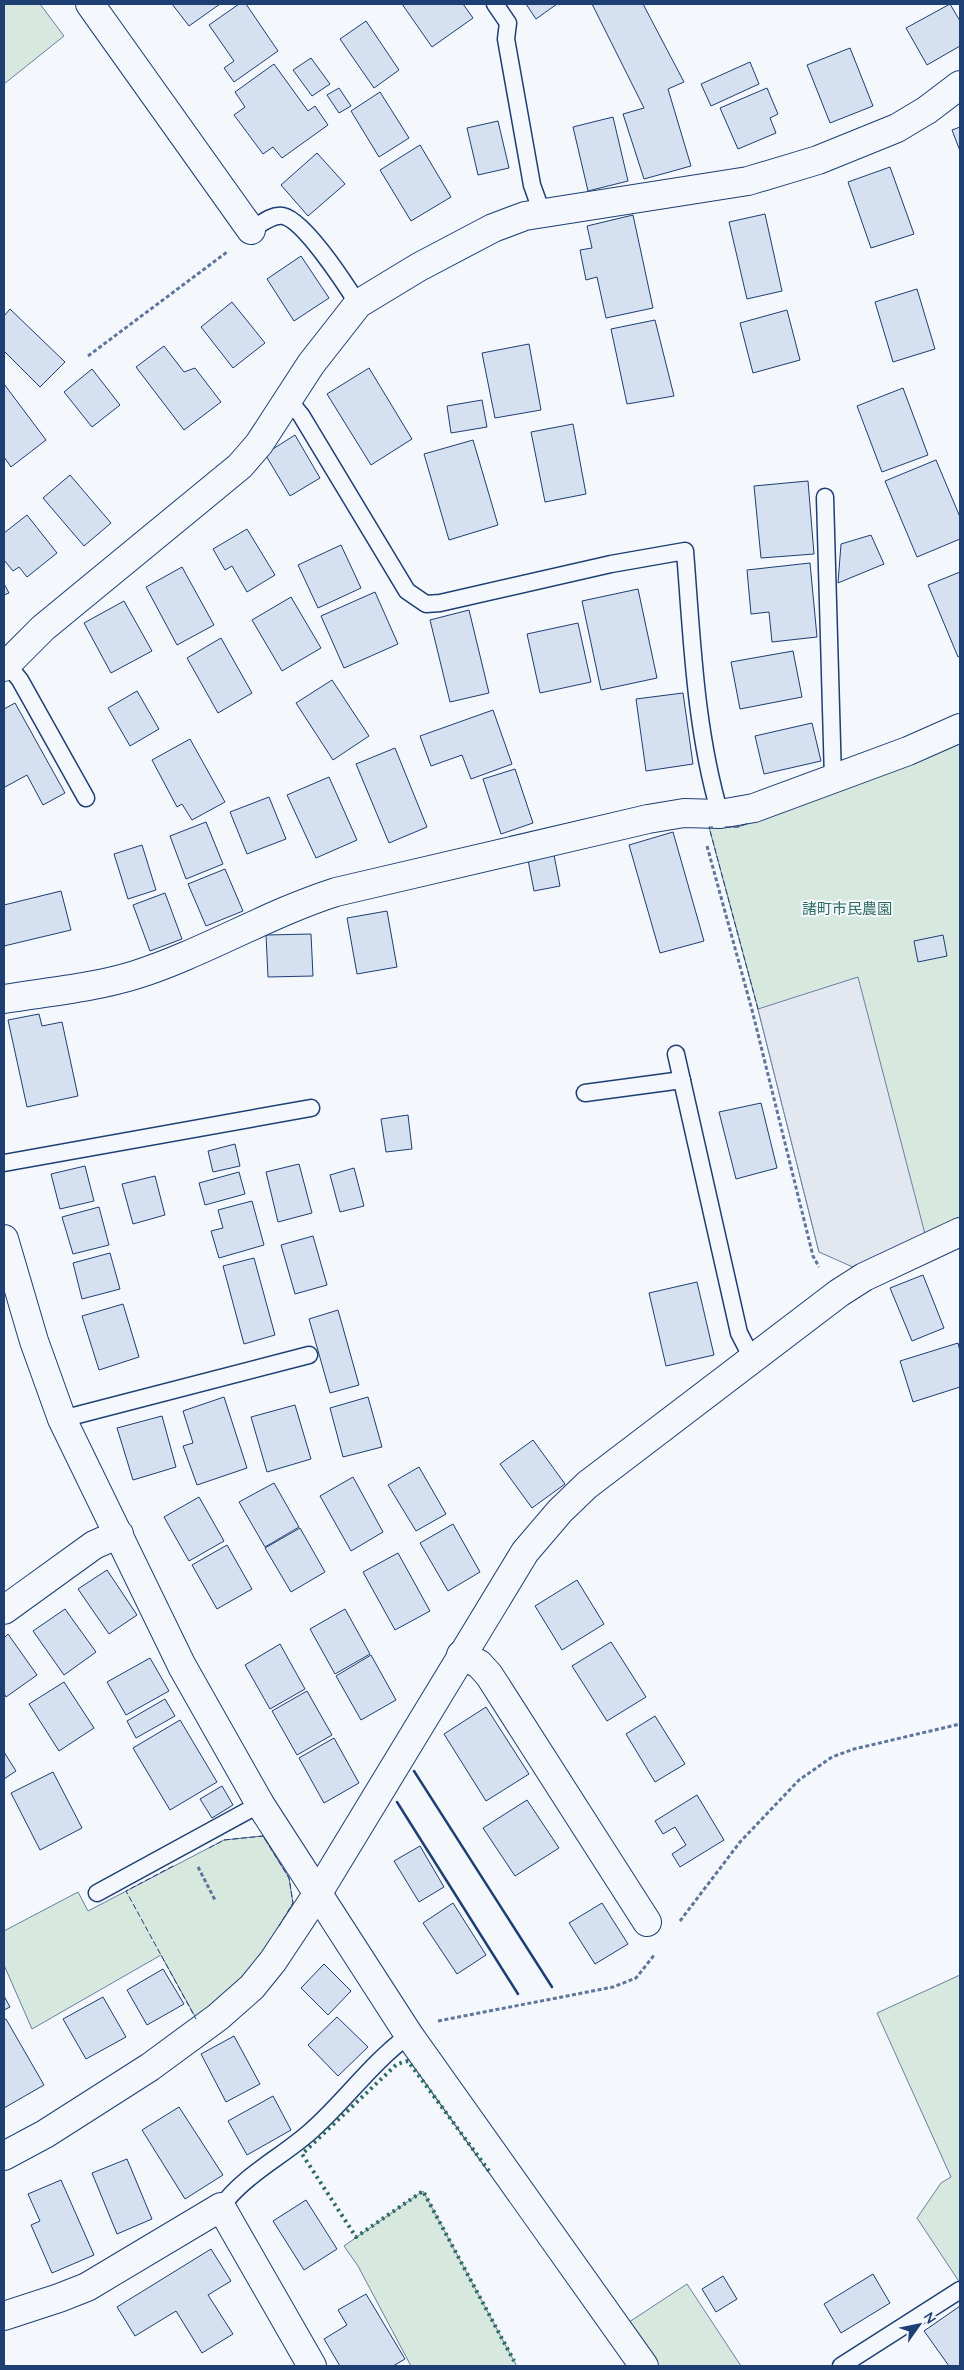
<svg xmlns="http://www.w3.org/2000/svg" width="964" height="2370" viewBox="0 0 964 2370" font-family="Quicksand,'Noto Sans JP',sans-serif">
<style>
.green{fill:#d7e8df;stroke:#687fa3}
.parking{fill:#e3e8f0;stroke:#687fa3}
.building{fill:#d5e0f0;stroke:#1d3f73}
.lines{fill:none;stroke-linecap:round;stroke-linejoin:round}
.lane-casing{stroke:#1d3f73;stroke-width:19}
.street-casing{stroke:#1d3f73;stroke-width:30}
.path{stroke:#5e769c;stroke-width:3;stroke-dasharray:4 2.5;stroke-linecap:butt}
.lane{stroke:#f4f7fb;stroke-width:16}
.street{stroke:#f4f7fb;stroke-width:28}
.hedge{stroke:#2c6c60;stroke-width:4;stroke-dasharray:2.5 4;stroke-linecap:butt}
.fence{stroke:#1d3f73;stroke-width:1;stroke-dasharray:6 2.5;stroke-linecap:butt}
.wall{stroke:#1d3f73;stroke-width:2.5}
.labels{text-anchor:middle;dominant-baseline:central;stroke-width:4;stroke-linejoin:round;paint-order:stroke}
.park-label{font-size:15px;fill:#2c6c60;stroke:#f4f7fb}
</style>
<rect width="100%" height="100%" fill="#f4f7fb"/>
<g class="green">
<polygon points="4,4 40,4 64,36 4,84"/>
<polygon points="960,741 960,1219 925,1234 819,1252 758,1009 709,827 738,827 812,801"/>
<polygon points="263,1836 289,1878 293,1903 262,1957 234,1991 197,2020 161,1955 32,2029 4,1965 4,1931 78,1892 88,1911 224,1840"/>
<polygon points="960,1975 960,2283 917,2218 941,2183 951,2177 877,2013"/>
<polygon points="423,2191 514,2361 517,2366 411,2366 358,2266 344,2246"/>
<polygon points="687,2284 741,2366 656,2366 626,2324"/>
</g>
<polygon class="parking" points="858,977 925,1234 855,1268 819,1252 758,1009"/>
<g class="building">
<polygon points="172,4 220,4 189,26"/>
<polygon points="239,4 246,4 278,51 234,82 224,68 234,61 209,25"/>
<polygon points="402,4 463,4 473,18 432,47"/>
<polygon points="526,4 557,4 536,19"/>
<polygon points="592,4 643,4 684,82 668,89 691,166 644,179 623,114 644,108"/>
<polygon points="950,4 960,21 960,46 927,65 906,28"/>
<polygon points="366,21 399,70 374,88 340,39"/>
<polygon points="850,48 873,106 830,123 807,65"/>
<polygon points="311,58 330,84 312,96 293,70"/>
<polygon points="750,62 759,84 711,106 701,84"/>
<polygon points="274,64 308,111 315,106 328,125 282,158 273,147 263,154 234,115 245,107 235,92"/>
<polygon points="339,88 351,106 339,113 327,95"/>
<polygon points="767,88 778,114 770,118 776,133 738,149 720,108"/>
<polygon points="380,92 409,138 379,157 351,111"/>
<polygon points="613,117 628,181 588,191 573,127"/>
<polygon points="498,121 509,168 478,175 467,128"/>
<polygon points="960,127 960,151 952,130"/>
<polygon points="420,145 451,197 411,221 380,170"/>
<polygon points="317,153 345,184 308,216 281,185"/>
<polygon points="890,167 914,234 871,248 848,182"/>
<polygon points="765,214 782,291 747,299 729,222"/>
<polygon points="633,215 653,308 606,318 597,277 586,280 580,250 592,248 587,226"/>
<polygon points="301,256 329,298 294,321 267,279"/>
<polygon points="917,289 935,349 893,362 875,302"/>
<polygon points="232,302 265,343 233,368 201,327"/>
<polygon points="10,309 65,362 40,387 4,351 4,316"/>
<polygon points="787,310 800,360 753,373 740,323"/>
<polygon points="655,320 674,396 627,404 611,329"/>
<polygon points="529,344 541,410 495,418 482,353"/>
<polygon points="164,346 184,372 195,368 221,402 184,430 136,367"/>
<polygon points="369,368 412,439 371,465 327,394"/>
<polygon points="92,369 120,405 92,427 64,392"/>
<polygon points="4,384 46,440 11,467 4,457"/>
<polygon points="903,388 928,455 882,472 857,406"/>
<polygon points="482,400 487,427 451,433 447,406"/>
<polygon points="573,424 586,494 545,502 531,432"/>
<polygon points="295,435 320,478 290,496 265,454"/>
<polygon points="473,440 498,525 449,540 424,454"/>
<polygon points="936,460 960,517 960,539 917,557 885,481"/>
<polygon points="70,475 111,523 84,546 43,498"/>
<polygon points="808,481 814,554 761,558 754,486"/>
<polygon points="27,515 57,553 27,577 19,567 13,571 4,560 4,533"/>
<polygon points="247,529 275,575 247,592 232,566 225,570 213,549"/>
<polygon points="871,535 884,564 838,583 841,544"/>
<polygon points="341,545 361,588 318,608 298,565"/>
<polygon points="810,563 817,637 772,642 769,612 751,614 747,570"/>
<polygon points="182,567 214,625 177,645 146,587"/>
<polygon points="960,572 960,656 958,657 928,585"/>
<polygon points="4,584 9,593 4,595"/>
<polygon points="638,589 657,678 601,690 582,601"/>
<polygon points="375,592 398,644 344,668 321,616"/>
<polygon points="291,597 321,648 282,671 252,620"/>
<polygon points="124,601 152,651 111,673 84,623"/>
<polygon points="469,610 489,693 450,702 430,620"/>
<polygon points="578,623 591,682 540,693 527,634"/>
<polygon points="221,638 252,693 218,713 187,658"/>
<polygon points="793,651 802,697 740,709 731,662"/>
<polygon points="332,680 369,736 333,760 296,703"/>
<polygon points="137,691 159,729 130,746 108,708"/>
<polygon points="683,693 693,764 646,771 636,699"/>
<polygon points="15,703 65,793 43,805 27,775 5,787 4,785 4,709"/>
<polygon points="493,710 512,764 471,779 462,755 431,766 420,736"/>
<polygon points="812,723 821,761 764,774 755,736"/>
<polygon points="190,739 225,802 192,820 182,804 177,807 152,760"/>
<polygon points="395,748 427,827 389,843 356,764"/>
<polygon points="515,769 533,823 501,834 483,779"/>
<polygon points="329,777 357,840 316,858 287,795"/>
<polygon points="269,797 286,839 247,854 230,812"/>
<polygon points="206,822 223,864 186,879 170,836"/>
<polygon points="673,832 704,941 660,953 629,845"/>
<polygon points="142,845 156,890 128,899 114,854"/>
<polygon points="554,855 560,886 534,891 528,860"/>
<polygon points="225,869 243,911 206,926 188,884"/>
<polygon points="61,891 71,930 4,946 4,905"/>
<polygon points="165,893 182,939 150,951 133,905"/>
<polygon points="387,911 397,967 357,974 347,918"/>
<polygon points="311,934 313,976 268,977 266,935"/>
<polygon points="943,935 947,956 918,962 914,941"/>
<polygon points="39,1014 42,1026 62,1022 78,1096 27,1107 8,1020"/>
<polygon points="761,1103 777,1168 736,1179 719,1112"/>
<polygon points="408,1115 412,1149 386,1152 381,1119"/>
<polygon points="235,1144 240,1166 213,1172 208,1151"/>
<polygon points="299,1164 312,1213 278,1222 266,1172"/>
<polygon points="85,1166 94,1201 60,1209 51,1174"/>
<polygon points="354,1168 364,1206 340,1212 330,1175"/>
<polygon points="239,1172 245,1194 205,1205 199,1183"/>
<polygon points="155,1176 165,1215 133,1224 122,1184"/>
<polygon points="252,1201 264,1245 219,1258 211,1231 223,1228 218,1210"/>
<polygon points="99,1207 109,1245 73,1254 62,1217"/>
<polygon points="313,1236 327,1285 295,1294 281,1245"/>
<polygon points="110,1253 120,1289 82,1299 73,1263"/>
<polygon points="254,1258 275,1335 244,1344 223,1266"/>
<polygon points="923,1275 944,1328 912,1341 890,1288"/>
<polygon points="697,1282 714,1355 666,1366 649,1293"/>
<polygon points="123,1304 139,1357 99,1370 82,1316"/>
<polygon points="338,1310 359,1385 330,1393 309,1319"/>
<polygon points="958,1343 960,1351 960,1387 913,1402 900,1361"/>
<polygon points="224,1397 247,1468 197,1485 183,1446 193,1443 183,1411"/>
<polygon points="368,1397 382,1447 343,1457 330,1408"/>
<polygon points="295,1405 311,1459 267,1472 251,1417"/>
<polygon points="162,1416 176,1467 133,1480 117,1428"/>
<polygon points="533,1440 565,1484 532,1508 500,1464"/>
<polygon points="419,1467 446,1514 416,1531 388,1485"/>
<polygon points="353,1477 383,1532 351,1551 320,1496"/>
<polygon points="274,1483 299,1527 265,1547 239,1502"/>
<polygon points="199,1497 224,1541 189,1561 164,1517"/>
<polygon points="453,1524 480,1572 448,1591 420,1543"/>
<polygon points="300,1528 325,1572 291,1592 265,1548"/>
<polygon points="227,1545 252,1589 217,1609 192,1565"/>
<polygon points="398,1553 430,1611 395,1630 363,1572"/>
<polygon points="107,1570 137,1615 109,1634 78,1589"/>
<polygon points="577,1580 604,1624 562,1650 535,1606"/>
<polygon points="65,1609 96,1652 64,1675 33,1631"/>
<polygon points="345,1609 370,1654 335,1674 310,1629"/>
<polygon points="8,1634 37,1675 6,1697 4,1693 4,1638"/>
<polygon points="611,1642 646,1697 607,1721 572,1666"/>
<polygon points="280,1644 305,1689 270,1709 245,1665"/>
<polygon points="371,1655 396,1700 361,1720 336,1676"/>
<polygon points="150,1658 169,1691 126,1715 107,1682"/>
<polygon points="64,1682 94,1728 59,1751 29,1704"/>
<polygon points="307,1691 332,1735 297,1755 272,1711"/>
<polygon points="165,1699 175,1716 136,1738 127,1721"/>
<polygon points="486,1707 529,1774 486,1801 444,1734"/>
<polygon points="655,1716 685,1764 655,1782 626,1734"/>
<polygon points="180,1720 217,1782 170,1810 133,1748"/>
<polygon points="334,1738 359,1783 324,1803 299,1758"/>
<polygon points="4,1752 16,1771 4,1779"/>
<polygon points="53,1772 82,1828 40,1850 11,1793"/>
<polygon points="222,1786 233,1805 212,1818 200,1799"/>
<polygon points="697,1795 724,1840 680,1867 672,1854 686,1845 675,1827 663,1834 655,1821"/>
<polygon points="527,1800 559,1848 515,1876 483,1828"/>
<polygon points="420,1846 444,1887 419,1902 394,1861"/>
<polygon points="453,1903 486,1955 457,1974 423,1923"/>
<polygon points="602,1903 628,1944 595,1964 569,1923"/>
<polygon points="324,1964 351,1991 328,2015 301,1988"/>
<polygon points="163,1969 184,2004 147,2025 127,1990"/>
<polygon points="4,1996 10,2007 4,2010"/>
<polygon points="103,1997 126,2037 86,2059 63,2019"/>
<polygon points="337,2017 368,2047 338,2076 308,2045"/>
<polygon points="6,2019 44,2085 4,2108 4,2020"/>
<polygon points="234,2036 260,2084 226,2102 201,2054"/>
<polygon points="273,2096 291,2130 247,2155 228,2121"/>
<polygon points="179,2107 223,2175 185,2199 142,2130"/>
<polygon points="127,2159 152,2219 117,2234 92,2173"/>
<polygon points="61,2180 94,2255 52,2273 31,2225 40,2221 28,2194"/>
<polygon points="306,2200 337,2249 304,2270 273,2221"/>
<polygon points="211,2249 231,2281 208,2295 233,2334 202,2353 176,2311 135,2336 117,2307"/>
<polygon points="873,2274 890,2303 841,2333 824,2304"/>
<polygon points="723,2276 737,2299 716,2312 702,2289"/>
<polygon points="366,2294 405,2359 393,2366 340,2366 324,2339 347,2325 338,2310"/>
<polygon points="960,2306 960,2366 949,2366 924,2331"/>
</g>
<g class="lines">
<g class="lane-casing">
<g id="lane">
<polyline points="495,4 508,23 506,39 532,185 542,213"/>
<path d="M251,230c10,-6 21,-16 32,-14 21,4 63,69 75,88"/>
<path d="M287,398l14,17 106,176 19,13 14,-1 171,-39 74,-13c7,88 10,178 35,263"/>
<polyline points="825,497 833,779"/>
<polyline points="7,664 20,680 86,798"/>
<polyline points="676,1054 739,1333 752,1358"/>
<polyline points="585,1093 682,1080"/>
<polyline points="4,1163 311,1108"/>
<polyline points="62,1419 309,1355"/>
<polyline points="97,1893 260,1804"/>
<path d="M221,2207c23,-32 61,-50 90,-76 34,-30 61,-69 98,-96"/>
<polyline points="841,2366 960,2290"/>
</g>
</g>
<g class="street-casing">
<g id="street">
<polyline points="90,4 251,230"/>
<polyline points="4,667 43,628 240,466 259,444 311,364 358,304 419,267 493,228 525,216 748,181 818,160 897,128 927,110 960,85"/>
<path d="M4,999c43,-7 89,-11 131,-24 69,-22 132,-61 201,-83l312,-73 36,-6 36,1 34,-6 154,-57 52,-23"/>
<polyline points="4,1239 34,1341 62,1419 182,1666 260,1804 409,2035 644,2366"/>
<polyline points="4,1610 94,1545 119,1534"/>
<polyline points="461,1655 479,1664 489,1675 647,1922"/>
<polyline points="4,2156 45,2134 150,2067 218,2017 252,1987 273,1961 318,1893 525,1552 560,1511 587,1485 839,1293 864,1277 960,1232"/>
<polyline points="4,2316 59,2298 87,2287 221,2207 312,2366"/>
</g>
</g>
<g class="path">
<polyline points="88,356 227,252"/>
<polyline points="707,846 752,1010 813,1256 819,1267"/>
<polyline points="198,1867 215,1900"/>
<polyline points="680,1921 740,1842 799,1780 832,1757 854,1749 960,1724"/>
<polyline points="438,2021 613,1987 636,1978 655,1954"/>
</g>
<use href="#lane" class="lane"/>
<use href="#street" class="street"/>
<polyline class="hedge" points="489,2171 408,2061 397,2064 302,2154 356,2237 423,2191 514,2361"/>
<g class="fence">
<polyline points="713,827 709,827 758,1009"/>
<polyline points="725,827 738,827 749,823"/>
<polyline points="209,1848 224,1840 263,1836 289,1878 293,1903 279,1926"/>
<polyline points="173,1866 126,1891 196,2019"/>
</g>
<g class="wall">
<polyline points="414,1771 552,1987"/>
<polyline points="397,1802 518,1994"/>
</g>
</g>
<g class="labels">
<g class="park-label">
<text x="847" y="908">諸町市民農園</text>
</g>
</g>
<rect width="964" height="2370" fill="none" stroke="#1d3f73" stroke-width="10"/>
<g transform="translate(919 2325) rotate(57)" stroke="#f4f7fb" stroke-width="4" paint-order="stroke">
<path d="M0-4L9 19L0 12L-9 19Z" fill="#1d3f73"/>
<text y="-8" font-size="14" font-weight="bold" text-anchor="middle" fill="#1d3f73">N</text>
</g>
</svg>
